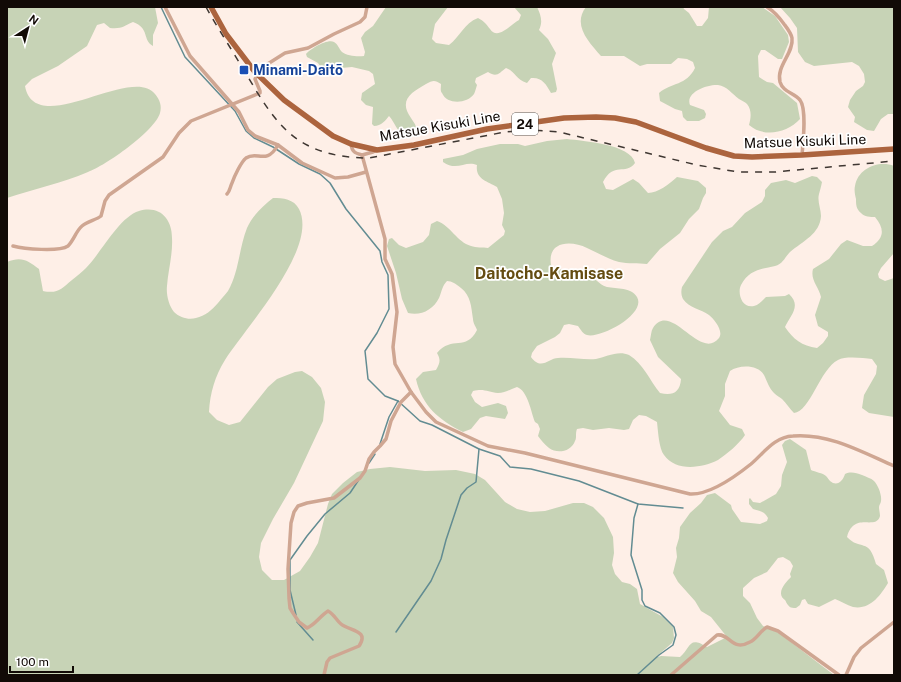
<svg xmlns="http://www.w3.org/2000/svg" width="901" height="682" viewBox="0 0 901 682" font-family="'Public Sans',sans-serif">
<style>
.green{fill:#c7d3b6}
.lines{fill:none;stroke-linecap:round;stroke-linejoin:round}
.stream{stroke:#628c92;stroke-width:1.5}
.minor{stroke:#cfa692;stroke-width:3.5}
.primary{stroke:#ac643e;stroke-width:5.5}
.rail{stroke:#3f3732;stroke-width:1.5;stroke-dasharray:7 7;stroke-linecap:butt}
.transit-dot{fill:#1a4fb4;stroke:#fff;stroke-width:1.5}
.labels{text-anchor:middle;dominant-baseline:central;stroke-width:3.5;stroke-linejoin:round;paint-order:stroke}
.shield{fill:#fff;stroke:#585451;stroke-width:1}
.shield-label{font-size:13px;font-weight:bold;fill:#110a06}
.transit-label{font-size:14px;font-weight:bold;fill:#164399;stroke:#fff;text-anchor:start}
.street-label{font-size:14px;fill:#110a06;stroke:#fff}
.quarter-label{font-size:16px;font-weight:bold;fill:#644c11;stroke:#fff}
</style>
<rect width="100%" height="100%" fill="#feefe7"/>
<g class="green">
<path d="M7,7h148l3,16 -5,12v11c-11,-6 -3,-18 -20,-24 -10,4 -10,7 -23,6l-6,-5 -7,2 -10,21 -29,20 -26,13 -7,7c10,54 107,-22 130,8 5,6 7,12 5,19 -5,18 -55,53 -72,59 -26,11 -54,17 -81,26z"/>
<path d="M386,7h62l-13,17 -3,15 4,4 13,2c11,-8 15,-22 29,-27 6,3 8,6 12,11 8,12 21,-5 29,-9l2,-5 -7,-8h23c4,8 6,15 2,23l9,9 8,14 -4,11 5,25 -1,3 -5,1c-5,-9 -9,-16 -20,-15l-4,5c-12,-4 -12,-12 -21,-15 -7,5 -9,10 -18,4l-12,6 -1,4 2,3c-1,3 -2,7 -3,9 -7,10 -27,11 -32,-1 -2,-2 -1,-6 -1,-9 -6,-4 -8,-4 -15,0 -14,8 -28,16 -15,34 3,5 6,7 5,14 -19,7 -18,-6 -27,-16 -3,4 -8,10 -15,10l-2,-2 1,-17 -7,-2 -5,-5 1,-7 13,-9 -2,-10 -4,-3 -17,-4 -11,1 -13,5 -4,-1 -6,-9 -11,-6 -1,-3c4,-5 22,-16 28,-12 4,2 5,7 8,10 5,4 16,5 22,4l1,-4 -4,-14 4,-6 8,-6z"/>
<path d="M586,7h97l1,2 5,4 8,13h5l6,-8 1,-11h53l13,9 13,19 1,7 -7,17h-4l-13,-9h-4l-3,6 1,21 8,5 6,1 24,20 3,16c-13,14 -36,19 -51,6 2,-7 3,-15 -2,-21 -2,-2 -6,-4 -8,-5 -7,-5 -12,-13 -21,-14 -10,-1 -33,7 -28,20l14,5 2,4 -1,4 -6,3h-12l-4,-4 -1,-6 -7,-2 -15,-8 -1,-8c13,-11 27,-7 36,-25l-2,-6 -6,-3 -9,-1 -7,6h-24l-7,2 -16,-10h-23c-12,-14 -29,-31 -15,-49z"/>
<polygon points="780,7 894,7 894,114 888,114 881,119 874,131 867,130 854,122 855,117 848,107 850,100 856,91 863,86 865,82 864,74 859,66 852,62 814,66 805,62 798,52 797,28 790,18"/>
<path d="M567,139c16,2 64,5 68,24 -10,13 -21,-2 -32,19l3,7 7,1 20,-11 6,4 9,10c10,0 21,-9 29,-16l21,4 8,7v5l-3,5 -4,11 -10,10 -9,14 -20,16 -13,15c-9,-1 -19,0 -28,-2 -11,-3 -21,-9 -32,-14 -16,-8 -40,-7 -36,17 1,1 3,3 5,4 4,1 10,0 15,1 5,1 10,2 15,4 8,2 13,11 21,13 10,2 24,0 30,10 10,17 -37,42 -50,38 -4,-1 -6,-5 -9,-9l-9,-2 -5,1 -4,8 -5,4 -18,9 -5,7 -1,4c10,14 18,1 27,1 13,-1 25,2 38,1 10,-2 22,-9 33,-4 14,8 21,26 31,38 12,3 20,0 21,-14l-23,-22 -8,-17c1,-4 1,-9 3,-12 18,-28 47,34 66,10 5,-7 -5,-19 -10,-23 -8,-6 -20,-7 -26,-16 -2,-4 -2,-8 -1,-12l30,-45 11,-11 9,-4 13,-14 17,-11 3,-6v-6l6,-7 15,-3 9,3 17,-7 5,1 5,5c-1,5 -2,8 -3,12 -2,7 2,15 2,22 -1,18 -18,25 -31,36 -5,5 -7,12 -15,14 -14,3 -26,4 -34,19 -4,8 1,24 13,21 5,-1 8,-5 12,-9l19,-1 4,-2c13,12 1,22 -4,33 8,12 17,19 32,21l6,-5 5,-7v-4l-10,-6 -3,-11 6,-18c-2,-10 -11,-17 -8,-28l16,-10 12,-15 6,-4 16,6h9c12,-8 13,-17 3,-29 -4,0 -11,0 -14,-4 -5,-4 -5,-9 -5,-14 -1,-4 -2,-9 -1,-13 3,-18 24,-26 39,-20v87l-13,15 -3,6 1,4 6,3 9,-3v139l-25,-4 -7,-5 2,-13 12,-21 1,-8 -5,-7c-9,-1 -27,-3 -34,1 -18,9 -28,52 -44,53 -4,-4 -8,-10 -12,-14 -2,-2 -5,-3 -8,-6 -5,-5 -7,-12 -10,-18 -7,-11 -25,-10 -34,-4l-5,13v12l-6,15 11,14 12,4 3,6c-6,9 -18,19 -27,25 -16,8 -42,12 -54,-5 -5,-6 -6,-24 -7,-33l-11,-6 -7,-1 -6,5 -4,9 -5,1 -15,-2 -16,2 -10,-2 -6,1c-2,5 0,8 -2,12 -4,11 -18,13 -26,7 -5,-4 -8,-8 -11,-12l2,-7 -2,-5 -3,-2c-4,-10 -7,-31 -18,-35 -6,2 -12,6 -19,6 -10,-1 -14,-5 -25,-2l-2,4 4,7 7,5 16,-4 8,3 2,7 -3,6 -19,-3 -6,2 -9,11 -8,3c-24,-12 -41,-26 -47,-53l7,-7 13,-2c4,-7 5,-10 1,-17 15,-18 29,-1 40,-23 -1,-3 -4,-7 -4,-11 -2,-13 -2,-23 -12,-31 -5,-4 -9,-7 -14,-7 -5,5 -5,10 -8,17 -6,12 -18,18 -31,15l-6,-14 -6,-26 -9,-27 2,-7 3,-1 7,7 7,3 17,-6 6,-7 2,-11 6,-3c14,5 20,21 34,25 5,2 12,1 17,2l16,-13 1,-4 -3,-6 2,-12 -2,-14 -5,-12c-10,-6 -22,-8 -20,-22 -12,-5 -20,7 -34,-3v-3l20,-4 14,-6 23,-5h18l7,2 22,-5z"/>
<path d="M273,198c10,0 21,1 26,11 20,39 -53,118 -74,151 -10,16 -15,33 -16,52l8,8 12,5 11,-3 28,-35 9,-8 18,-7 7,-1 10,6 9,11 4,14 -2,19 -29,62 -21,36 -12,24 -2,14 3,13 10,10h12l16,-9 10,-14 8,-14 10,-39 4,-10 11,-11 14,-11 13,-3 20,-2 35,4 31,-1 19,4 10,6 20,22 12,7 13,3 15,-1 28,-8h11l9,4 11,11 9,19 1,16 -2,12 3,9 7,8 8,2 7,5 3,15 23,13 10,10 1,11 -2,5 -15,13 1,1 3,-1 19,1c11,-9 8,-22 27,-10l20,-10 -16,-20 -10,-6 -6,-10 -17,-19 -5,-9 4,-16 -1,-9 3,-10 1,-11 10,-14 11,-10 6,-8 8,-2 16,12 1,4 9,13 19,2 7,-3 1,-3c-4,-7 -8,-7 -15,-9l-4,-5v-5l1,-1 3,4 7,1 16,-9 5,-8 1,-11 5,-13 -5,-17 3,-4 5,-2 16,11 5,20c4,2 12,3 15,6 2,2 3,4 4,5 7,6 13,0 15,-7 6,-3 11,-1 17,1 4,2 9,3 12,6 4,4 8,14 7,20 0,2 -2,4 -2,6 0,3 1,6 1,9 -4,15 -26,-5 -33,21 13,14 22,0 29,27l8,6 4,13c-8,13 -18,27 -35,24 -6,-2 -13,-6 -18,-8l-16,8 -11,-3 -3,-5 -3,1 -2,5 -4,3c-6,0 -7,-1 -10,-6 0,-2 -3,-3 -4,-5 -4,-7 5,-16 9,-20l-1,-3 3,-8 -3,-5 -7,-4 -5,1 -11,14 -13,6 -11,10v8l7,7 7,15 6,8 16,7 55,42h-827v-413c15,-6 21,-1 32,7l4,22c15,3 18,-2 29,-11 5,-4 10,-8 14,-12 15,-15 33,-51 53,-57 21,-6 33,8 33,27 1,16 -4,33 -5,48 -1,9 2,20 7,26 6,6 15,8 22,6 9,-2 16,-8 22,-15 3,-4 7,-8 10,-12 11,-19 11,-43 19,-63 5,-12 16,-22 26,-30z"/>
</g>
<g class="lines">
<g class="stream">
<polyline points="161,7 185,57 235,111 246,131 254,138 273,147 299,164 320,174 330,183 346,209 380,251 382,262 388,275 389,309 377,333 365,351 368,379 385,396 398,401 420,421 432,425 479,449 500,456 510,467 531,469 579,481 638,504 683,508"/>
<polyline points="380,444 389,417 398,401"/>
<polyline points="369,463 375,454"/>
<polyline points="296,615 290,590 290,560 307,536 325,514 350,493 358,481"/>
<polyline points="297,622 313,640"/>
<polyline points="396,632 431,581 441,559 446,540 461,495 467,488 476,482 479,449"/>
<polyline points="637,675 659,655 673,645 676,635 674,627 660,613 645,606 642,600 642,590 631,555 634,518 638,504"/>
</g>
<g class="minor">
<polyline points="165,7 190,56 239,112 248,130 255,136 278,145 302,163 335,178 348,177 366,172"/>
<path d="M767,7c8,5 12,10 17,17 3,4 7,9 8,14 2,15 -16,28 -12,44 3,10 14,11 20,18 7,9 3,43 2,55"/>
<polyline points="255,72 285,53 308,48 334,34 360,22 365,17 367,7"/>
<path d="M351,144c1,8 4,9 11,11"/>
<path d="M377,150l-4,2 -11,3 23,84v20l7,15 5,38 -4,35 2,17 16,28 15,20 10,10 52,24 37,7 165,41c19,1 46,-18 61,-30 13,-11 23,-27 42,-28 36,-3 69,16 101,30"/>
<path d="M227,194c3,-3 3,-7 5,-11 2,-6 9,-21 14,-25 11,-8 20,8 32,-13"/>
<path d="M13,246c11,3 46,6 55,0 6,-6 8,-15 14,-20 6,-5 14,-6 19,-10l4,-15 4,-6 54,-38 16,-24 12,-12 69,-28v-2l-5,-12 2,-4"/>
<path d="M324,675l3,-13 3,-4 29,-12c11,-16 -10,-15 -18,-22 -5,-4 -7,-10 -13,-13 -8,5 -13,14 -21,17l-8,-6 -6,-9 -3,-5 -1,-10 -1,-29 3,-46 3,-11 4,-6 9,-3 27,-5 26,-20 5,-7 4,-12 5,-7 6,-6 6,-7 5,-18 10,-19 10,-10"/>
<path d="M671,675l46,-40c13,-2 15,17 33,7 7,-3 10,-11 17,-15l11,4 61,44"/>
<polyline points="846,675 854,657 861,648 894,622"/>
</g>
<polyline class="primary" points="211,7 226,34 255,72 284,100 333,136 351,144 377,150 414,145 487,129 564,118 596,117 615,118 636,122 706,148 734,156 752,157 802,155 894,149"/>
<path class="rail" d="M206,7c11,20 24,40 36,60 17,28 35,63 65,78 19,10 41,13 62,13l136,-26 26,-2 28,2 138,33 41,7h37l119,-11"/>
</g>
<rect class="transit-dot" x="239" y="65" width="10" height="10" rx="2"/>
<g class="labels">
<rect class="shield" x="512" y="113" width="26" height="22" rx="3"/>
<g class="shield-label">
<text x="525" y="124">24</text>
</g>
<g class="transit-label">
<text x="253" y="70">Minami-Daitō</text>
</g>
<g class="street-label">
<text transform="translate(440 126) rotate(-10)">Matsue Kisuki Line</text>
<text transform="translate(805 141) rotate(-2)">Matsue Kisuki Line</text>
</g>
<g class="quarter-label">
<text x="549" y="273">Daitocho-Kamisase</text>
</g>
</g>
<rect width="901" height="682" fill="none" stroke="#110a06" stroke-width="16"/>
<g transform="translate(28 28) rotate(36)" stroke="#ffffff" stroke-width="3" paint-order="stroke">
<path d="M0-3L7 15L0 10L-7 15Z" fill="#110a06"/>
<text y="-6" font-size="11" font-weight="bold" text-anchor="middle" fill="#110a06">N</text>
</g>
<path d="M10 666v6h63v-6" fill="none" stroke="#110a06" stroke-width="2"/>
<text x="16" y="666" font-size="12" fill="#110a06" stroke="#ffffff" stroke-width="3" paint-order="stroke">100 m</text>
</svg>
